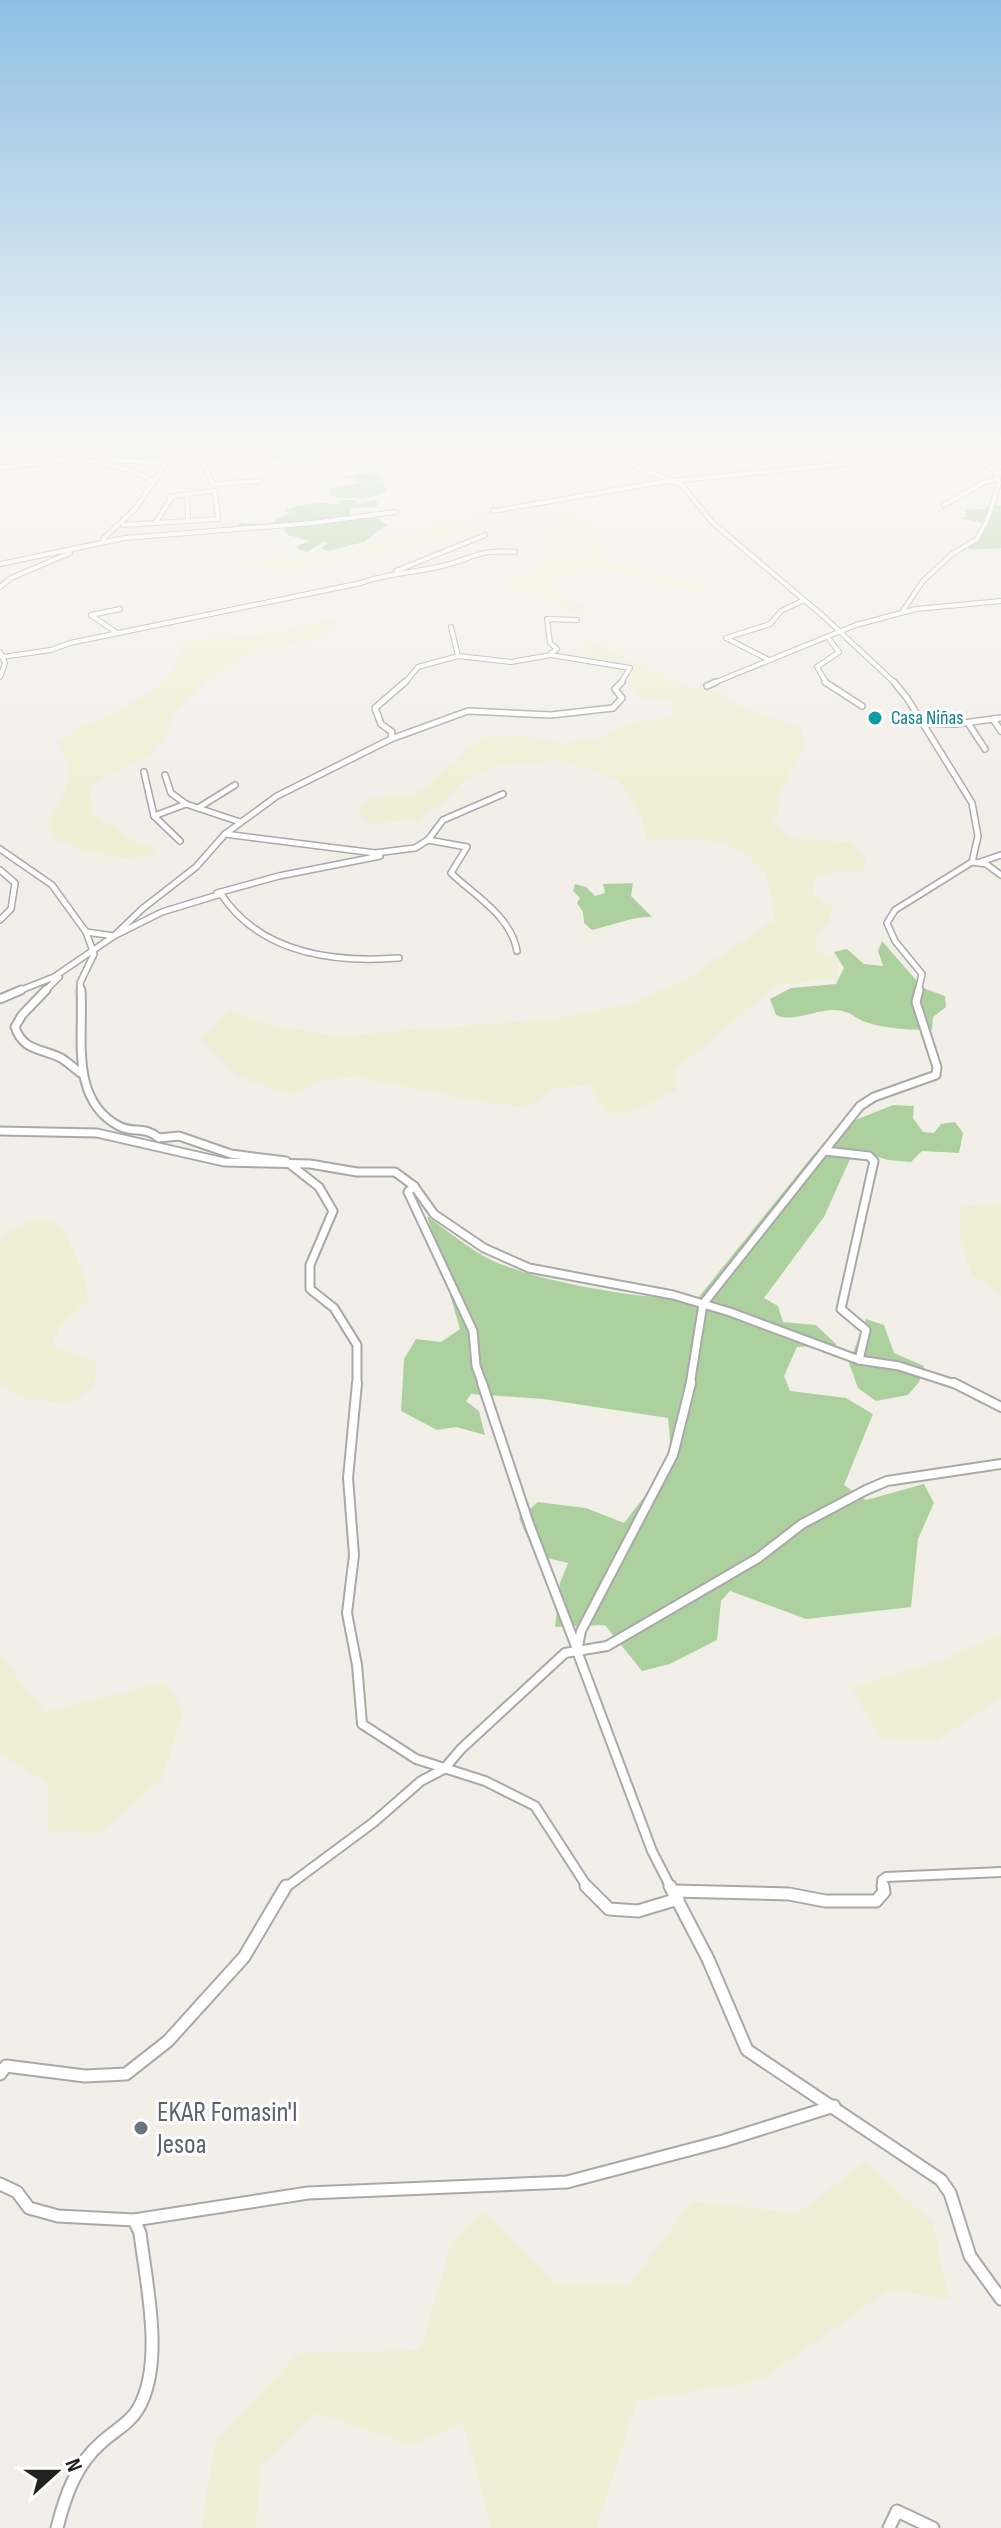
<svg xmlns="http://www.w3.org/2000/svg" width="1001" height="2528" viewBox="0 0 1001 2528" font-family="'Sofia Sans Condensed',sans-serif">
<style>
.farmland{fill:#eef0d5}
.forest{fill:#add19e}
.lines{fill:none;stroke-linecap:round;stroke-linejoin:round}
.minor-far4-casing{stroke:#a9a9a9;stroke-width:6}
.minor-far3-casing{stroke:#a9a9a9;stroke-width:8}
.minor-far2-casing{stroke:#a9a9a9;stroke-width:11}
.minor-far1-casing{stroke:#a9a9a9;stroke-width:12}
.minor-casing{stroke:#a9a9a9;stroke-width:15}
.minor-far4{stroke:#fff;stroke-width:4}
.minor-far3{stroke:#fff;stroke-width:5}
.minor-far2{stroke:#fff;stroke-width:7}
.minor-far1{stroke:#fff;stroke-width:8}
.minor{stroke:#fff;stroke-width:11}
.culture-dot{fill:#0f9aa8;stroke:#fff;stroke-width:3}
.worship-dot{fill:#6b7280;stroke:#fff;stroke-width:3}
.labels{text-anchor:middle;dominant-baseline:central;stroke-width:6;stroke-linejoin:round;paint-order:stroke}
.far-culture-label{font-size:20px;fill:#0d838f;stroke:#fff;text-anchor:start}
.near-worship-label{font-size:28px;fill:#5b616d;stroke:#fff;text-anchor:start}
</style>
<rect width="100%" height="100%" fill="#f2efe9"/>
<g class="farmland">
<polygon points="414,442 476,442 478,453 469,461 505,490 502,500 490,506 487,514 505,516 572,512 600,534 605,542 599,552 607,557 651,574 705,584 707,591 692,594 620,572 597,570 550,580 558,592 588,610 580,615 534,596 506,591 513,577 530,569 545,552 549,541 542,532 522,526 498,527 344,562 296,569 251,570 232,566 255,559 341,550 413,534 436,524 474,519 473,509 449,488 435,468 356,466 321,477 294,481 281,478 283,469 310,462 367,460 405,453 414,446"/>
<polygon points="972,462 985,469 938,486 915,503 890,509 843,507 787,514 768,511 763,507 770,497 831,489 873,491 926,470"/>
<polygon points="333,618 343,620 328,633 304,642 260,649 207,680 172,716 165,738 148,757 103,777 87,789 91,795 93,813 130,839 157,848 153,856 125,858 85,851 56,840 47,824 66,788 70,767 57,744 77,727 99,721 157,688 172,671 184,639 254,637"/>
<polygon points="582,637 691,688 720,692 730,701 755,713 801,727 805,743 779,796 780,808 773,825 791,838 848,842 867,858 863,871 829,873 816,879 813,894 833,908 828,924 816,933 817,951 839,961 836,978 775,986 675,1070 677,1090 630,1113 605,1113 589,1085 554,1089 527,1107 481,1102 356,1077 323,1080 291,1095 239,1077 202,1040 229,1012 276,1026 338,1036 552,1019 632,1003 689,977 775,919 766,874 744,852 710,840 647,841 641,817 619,781 565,761 508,763 467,778 439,806 417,820 370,824 358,811 371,798 417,794 483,738 521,735 561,743 595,740 629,724 674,716 671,700 642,699 631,686 628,674 597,663 585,648"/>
<polygon points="1001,1203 1001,1297 972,1274 960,1241 960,1207"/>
<polygon points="39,1217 62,1226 85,1276 88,1300 59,1327 53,1345 96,1362 95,1383 72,1404 26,1399 0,1386 0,1241 9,1231"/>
<polygon points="1001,1633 1001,1697 935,1741 882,1739 850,1688 944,1659"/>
<polygon points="0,1655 44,1712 165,1682 184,1710 162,1779 99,1833 48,1832 47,1782 0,1755"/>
<polygon points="866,2162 932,2222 950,2299 889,2290 759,2381 637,2401 597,2528 491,2528 463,2422 412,2446 317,2413 261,2466 256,2528 201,2528 215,2443 298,2353 420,2350 452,2240 484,2211 555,2283 629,2285 693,2201 798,2213"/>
</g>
<g class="forest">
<polygon points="91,442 176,442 158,461 117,458 112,448"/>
<path d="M355,443l17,7 -14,4h-53l-42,10c10,-24 52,-12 74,-14 6,-1 12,-4 18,-7z"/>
<path d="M379,472l8,19c-16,9 -40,9 -57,4v-6l31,-6 -5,-5h-21z"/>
<path d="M343,500h13v4l18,-4 4,3 -2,4 -24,1 -4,8h28l11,9 -23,17 -36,9 -7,-3 7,-5 -5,-1 -16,10 -9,-3 -1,-3 13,-5 -22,-6 -4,-5 4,-4 -45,3 -5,-2 2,-4 28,1 22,-11 -5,-3c12,-5 39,-10 52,-5z"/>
<polygon points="989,505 1001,506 1001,548 971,550 968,547 977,543 989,524 958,518 964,518 966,510 984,509"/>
<path d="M633,883l-2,13 21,21c-23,0 -38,8 -60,13l-8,-7 -1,-11 -6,-9 3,-5 -7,-7 2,-7 11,3 9,9 10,-3 -2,-9z"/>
<path d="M882,941l41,47 22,8 1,11 -13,10 -1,13c-22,0 -46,-1 -67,-8 -8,-3 -15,-10 -23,-11 -22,-5 -46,13 -66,4l-6,-16 21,-11 45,-4 8,-16 -10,-16 13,-3 17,15 19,2 -5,-15z"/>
<path d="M893,1105l21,1 -1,12 10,14 11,1 7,-9 14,-2 8,11 -4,20 -37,-2 -11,11 -23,-2 -34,-10 -30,67 -60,81 14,8 5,16 33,3 21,20 -40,2 -13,29 6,15 56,7 27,16 -29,71 22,15 58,-16 10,19 -16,36 -7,68 -105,12 -76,-28 -9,10 -4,39 -47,24 -28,7 -37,-46 -50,2 5,-44 8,-20 -33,-8 -16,-37 19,-16 48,6 38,15 48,-62 -4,-43 -125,-19 -72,-5 -5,7 13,10 6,24 -29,-8 -19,3 -36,-19 3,-52 12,-20 25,3 19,-13 -33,-113c18,13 36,28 55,39 41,25 168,47 216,43l116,-144 39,-33z"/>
<polygon points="866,1319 884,1325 894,1353 924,1366 919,1382 908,1395 876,1401 858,1388 849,1363"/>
</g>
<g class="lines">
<g class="minor-far4-casing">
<g id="minor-far4">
<path d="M36,442c35,22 79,17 115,38"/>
<polyline points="569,442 580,450 616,449"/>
<polyline points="625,442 621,455 637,468 681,484 713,523 822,615 896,684"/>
<polyline points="181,443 199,456 213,484 260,481"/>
<polyline points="517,449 556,452 575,449"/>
<polyline points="112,460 163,463"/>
<polyline points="848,460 933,449"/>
<polyline points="0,468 73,459"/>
<polygon points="215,491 218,519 188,521 187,494"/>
<polyline points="944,505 985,482 998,479"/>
<polyline points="493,511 662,482 946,454 965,456 1001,473"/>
<polyline points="155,523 171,499 169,497 187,494"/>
<polyline points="123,525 188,521"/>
<polyline points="103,539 135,509 181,442"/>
<polyline points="0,564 125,538 313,523 395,512"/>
<polyline points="396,571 485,535"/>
<polyline points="0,587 11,578 70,553"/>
<polyline points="902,612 923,581 952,554 977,539 987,521 999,483 995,470"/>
<polyline points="451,627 458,656"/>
<polyline points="117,633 91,615 120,609"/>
<polyline points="0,652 5,663 0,677"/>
<polyline points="550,654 557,649 550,643 547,619 577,620"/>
<path d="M2,657l49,-7 19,-7 291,-60c26,-10 54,-10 81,-17 32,-8 37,-17 73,-14"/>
<polyline points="767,659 726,638 770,624 781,611 804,600"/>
<polyline points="404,684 418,667 458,656 511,662 551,655 630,668 620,684"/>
<polyline points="711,684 856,625 916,609 1001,601"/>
<polyline points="827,684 817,667 839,652 829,639"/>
</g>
</g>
<g class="minor-far3-casing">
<g id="minor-far3">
<polyline points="825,682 862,706"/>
<polyline points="894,682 907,698 972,803 978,836 972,862 895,910 887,923 895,941 922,974 918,992"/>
<polyline points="707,686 716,682"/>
<polyline points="993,719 1001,731"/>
<polyline points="922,723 956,724 1001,718"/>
<polyline points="968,723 985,749"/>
<polyline points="391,739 392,732 381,724 375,708 405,682"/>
<polyline points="391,739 468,711 551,715 613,708 622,698 615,689 622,682"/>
<polyline points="144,772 154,816 186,804"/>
<polyline points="165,775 171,793 186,804 240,822"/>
<polyline points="198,808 235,785"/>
<polyline points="154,816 180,841"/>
<polyline points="225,834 375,853 415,848 428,840 443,820 503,794"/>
<path d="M428,840l39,7 -16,26c24,23 60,43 66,78"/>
<polyline points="0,849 52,885 86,932 94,954 80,983 81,992"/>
<polyline points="972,862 986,864 1001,875"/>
<polyline points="980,862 1001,855"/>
<polyline points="0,870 15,883 11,909 0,920"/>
<polyline points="217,893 279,876 380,856"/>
<path d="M86,932l28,4 48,-24 59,-18c39,59 112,69 178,64"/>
<polyline points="16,992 54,977 114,936 142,909 196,867 225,834 277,796 391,739"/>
<polyline points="44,992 59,977"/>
</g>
</g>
<g class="minor-far2-casing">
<g id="minor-far2">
<path d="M46,990l-24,25 -7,12c8,24 26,21 46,31 8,5 14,11 21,16"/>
<path d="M81,990c3,46 -12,110 38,136 15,8 24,-1 40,12l20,-2 52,18 55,7"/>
<polyline points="0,999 21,990"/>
<polyline points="0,1131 97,1133 224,1162 310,1164 357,1172 395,1172 414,1186 434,1214 484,1248 529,1268 673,1295 730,1312 859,1360 899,1366 958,1385"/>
<polyline points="825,1151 869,1156 874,1161 841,1309 866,1330 859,1360"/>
<polyline points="291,1165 319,1187 333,1211 310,1265 310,1289 334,1308 357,1345 357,1385"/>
<polyline points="414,1186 408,1192 473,1331 476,1366 483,1385"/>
<polyline points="690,1385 703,1304 860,1106 874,1097 936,1075 937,1067 916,1002 919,990"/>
</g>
</g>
<g class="minor-far1-casing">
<g id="minor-far1">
<polyline points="357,1383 348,1478 354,1555 347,1613 357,1665 362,1724 416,1759 485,1781 535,1806 588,1888"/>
<polyline points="482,1383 529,1524 577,1649"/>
<polyline points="954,1383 1001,1407"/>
<polyline points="285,1888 374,1822 421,1781 444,1769 461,1749 565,1653 607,1646 758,1558 802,1524 866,1490 887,1481 1001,1464"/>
<polyline points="671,1888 652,1851 577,1651 581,1631 673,1455 691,1383"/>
<polyline points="883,1888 882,1880 886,1877 1001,1872"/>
</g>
</g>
<g class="minor-casing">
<g id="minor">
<polyline points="586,1886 609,1909 638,1911 678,1899"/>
<polyline points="670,1886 708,1959 747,2050 941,2180 950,2193 970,2256 1001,2299"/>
<polyline points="674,1891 789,1894 825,1901 876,1901 884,1892 883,1886"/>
<polyline points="0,2074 6,2066 85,2076 126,2074 168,2041 244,1957 286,1886"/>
<path d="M0,2184l17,8 12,16 29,8 76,4 6,13c6,50 25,130 -2,176 -8,14 -24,22 -36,33 -26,22 -37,54 -45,86"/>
<polyline points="134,2220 308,2193 567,2182 723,2141 834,2106"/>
<polyline points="889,2528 897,2511 933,2528"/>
</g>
</g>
<use href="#minor-far4" class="minor-far4"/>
<use href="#minor-far3" class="minor-far3"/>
<use href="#minor-far2" class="minor-far2"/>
<use href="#minor-far1" class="minor-far1"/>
<use href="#minor" class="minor"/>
</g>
<linearGradient id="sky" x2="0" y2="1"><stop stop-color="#8fc0e4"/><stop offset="0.56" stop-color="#f9f8f5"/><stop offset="1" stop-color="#f9f8f5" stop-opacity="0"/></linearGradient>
<rect width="1001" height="796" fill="url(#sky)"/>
<circle class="culture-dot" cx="875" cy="718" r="8"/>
<circle class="worship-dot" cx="141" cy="2128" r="8"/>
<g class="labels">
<g class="far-culture-label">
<text x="891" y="718">Casa Niñas</text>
</g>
<g class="near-worship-label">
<text x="157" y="2112">EKAR Fomasin'I<tspan x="157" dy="32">Jesoa</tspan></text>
</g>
</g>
<g transform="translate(56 2472) rotate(69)" stroke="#ffffff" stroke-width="6" paint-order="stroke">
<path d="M0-6L14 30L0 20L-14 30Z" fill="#222222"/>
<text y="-12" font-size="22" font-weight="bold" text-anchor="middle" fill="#222222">N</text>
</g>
</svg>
